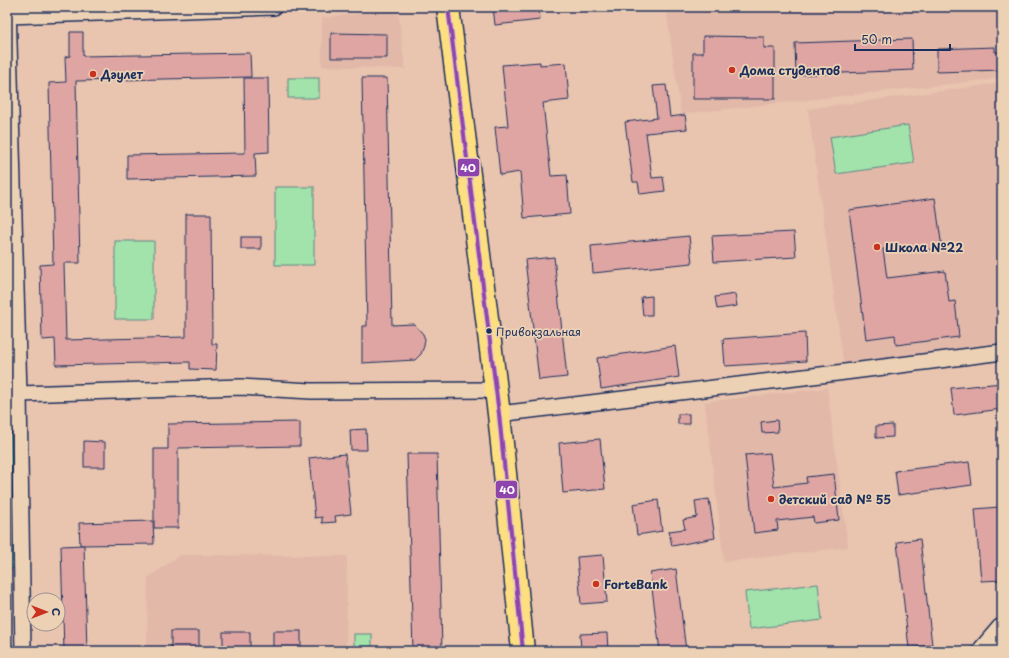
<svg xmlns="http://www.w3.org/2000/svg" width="1009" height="658" viewBox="0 0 1009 658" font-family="'Playpen Sans',sans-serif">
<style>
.built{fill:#e2b8a9}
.green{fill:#a2e2ab;stroke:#5e8884}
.building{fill:#dfa5a3;stroke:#1b2f5e}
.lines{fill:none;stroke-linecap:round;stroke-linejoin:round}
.minor-casing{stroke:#1b2f5e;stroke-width:18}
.secondary-casing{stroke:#1b2f5e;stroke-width:25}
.primary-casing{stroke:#1b2f5e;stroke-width:25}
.minor{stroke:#edd1b4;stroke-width:15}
.secondary{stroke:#edd1b4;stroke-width:22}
.primary{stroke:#fedf80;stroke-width:22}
.bus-1-casing{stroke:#edd1b4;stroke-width:7}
.bus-1{stroke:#8e44ad;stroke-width:4}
.poi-dot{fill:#c8321e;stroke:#edd1b4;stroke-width:1.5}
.bus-dot{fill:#1b2f5e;stroke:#edd1b4;stroke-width:1.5}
.labels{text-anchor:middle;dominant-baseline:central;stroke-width:3.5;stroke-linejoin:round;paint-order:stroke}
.bus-label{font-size:11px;fill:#1b2f5e;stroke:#edd1b4;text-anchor:start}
.poi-label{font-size:12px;font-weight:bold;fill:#1b2f5e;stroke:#edd1b4;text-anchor:start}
.line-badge{stroke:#edd1b4;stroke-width:1.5}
.badge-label{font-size:11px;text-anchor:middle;font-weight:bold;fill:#fff}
</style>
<rect width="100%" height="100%" fill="#e9c4af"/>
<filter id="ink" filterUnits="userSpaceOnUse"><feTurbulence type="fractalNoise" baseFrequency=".025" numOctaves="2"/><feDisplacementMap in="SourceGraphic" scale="8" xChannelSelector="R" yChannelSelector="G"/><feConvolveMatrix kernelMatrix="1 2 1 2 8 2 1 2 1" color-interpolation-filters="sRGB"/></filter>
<g filter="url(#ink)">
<g class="built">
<polygon points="666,7 1002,7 1002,78 681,114"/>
<polygon points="398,9 405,69 322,66 322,18"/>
<polygon points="1002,83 1002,343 844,366 808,109"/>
<polygon points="827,388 848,547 724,562 705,402"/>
<polygon points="180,555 347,556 346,651 147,651 148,578"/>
</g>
<g class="green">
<rect x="288" y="78" width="31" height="20"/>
<polygon points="908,125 914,163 836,174 830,137"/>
<rect x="275" y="187" width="39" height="78"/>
<rect x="115" y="241" width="39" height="78"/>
<polygon points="7,269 10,269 15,508 7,508"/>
<polygon points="7,517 15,517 16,564 12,569 8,572"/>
<polygon points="818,584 822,620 749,629 745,592"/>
<rect x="354" y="634" width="18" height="17"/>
</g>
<g class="building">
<polygon points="493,7 539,7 540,20 495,25"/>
<polygon points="70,32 83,32 83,56 250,53 251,77 76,81 80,263 64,263 66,340 186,337 186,214 211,214 212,344 217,344 216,370 190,369 190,362 56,365 55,339 42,340 40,265 53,264 49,83 66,82 65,57 70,56"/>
<polygon points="331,33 387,34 387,58 331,58"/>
<polygon points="703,36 764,37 764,48 775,48 775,99 693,99 693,53 703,53"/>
<polygon points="912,39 913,70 796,75 795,43"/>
<polygon points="995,47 995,52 1002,52 1002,70 937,72 937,49"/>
<polygon points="540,62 540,65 566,63 569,100 543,103 551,176 567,175 570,214 524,218 520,172 500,175 495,127 508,126 502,65"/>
<polygon points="244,78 268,78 269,152 255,153 256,176 127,179 127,155 245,153"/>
<polygon points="362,78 387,78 392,325 414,324 423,334 425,339 424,346 421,354 415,360 362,363 362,326 367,326"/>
<polygon points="666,85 670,117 685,115 687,129 646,133 652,178 663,177 665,191 640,194 638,182 633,182 625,122 657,118 653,86"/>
<polygon points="935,198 942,248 907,252 906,246 883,249 887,278 945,271 949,302 955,301 959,337 896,345 895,335 866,339 849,210"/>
<polygon points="794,232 796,257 714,262 712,236"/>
<polygon points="689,236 692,263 593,273 591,246"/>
<rect x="241" y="237" width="20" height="12"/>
<polygon points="554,257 567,377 539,380 525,260"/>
<polygon points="735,294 737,306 717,309 715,297"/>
<polygon points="652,296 652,315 643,315 641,297"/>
<polygon points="805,333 806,361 725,366 723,339"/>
<polygon points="675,346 679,377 601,389 597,358"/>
<polygon points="1002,383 1002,409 954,415 951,388"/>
<rect x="678" y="414" width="11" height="10"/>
<polygon points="777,420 778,432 762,433 761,422"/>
<polygon points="300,422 300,446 178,448 178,528 154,528 154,449 168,449 168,424"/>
<polygon points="893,425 893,437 876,438 876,426"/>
<polygon points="366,429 367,450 351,450 350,430"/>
<polygon points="600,439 605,489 563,493 559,443"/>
<polygon points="84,441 105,442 105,467 84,467"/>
<polygon points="770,453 774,487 807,483 806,477 834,474 839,520 814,523 813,517 777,521 778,530 754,533 745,455"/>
<polygon points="345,454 351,514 335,516 336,522 322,523 322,517 315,518 309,458"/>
<polygon points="407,454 437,454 442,651 413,651"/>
<polygon points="969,462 972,485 898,495 895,471"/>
<polygon points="709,499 715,538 672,546 669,531 685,529 683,520 697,517 695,501"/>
<polygon points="658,500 662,531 637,535 633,504"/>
<polygon points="999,507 1002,552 1002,580 981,581 975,509"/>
<polygon points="153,521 154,544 80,545 79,523"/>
<polygon points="920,539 932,645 909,648 897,542"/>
<polygon points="84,545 87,651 64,651 61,546"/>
<polygon points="603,555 607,602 581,604 577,557"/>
<polygon points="676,569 686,651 660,651 650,573"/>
<rect x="171" y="631" width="28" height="20"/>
<rect x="273" y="631" width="28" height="20"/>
<rect x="223" y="632" width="27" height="19"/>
<polygon points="607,633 608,651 581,651 580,634"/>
</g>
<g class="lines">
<g class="minor-casing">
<g id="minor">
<polyline points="8,7 19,394 23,651"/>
<polyline points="8,16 274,7"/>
<polyline points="19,394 241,387 311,391 496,390"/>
<polyline points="499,414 837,373 1002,352"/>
</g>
</g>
<g class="secondary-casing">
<polyline id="secondary" points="984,651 1002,630"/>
</g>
<g class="primary-casing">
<polyline id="primary" points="448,7 499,414 523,651"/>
</g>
<use href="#minor" class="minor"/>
<use href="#secondary" class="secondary"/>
<use href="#primary" class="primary"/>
<g class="bus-1-casing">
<polyline id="bus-1" points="448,7 499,414 523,651"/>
</g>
<use href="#bus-1" class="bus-1"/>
</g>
</g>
<g class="poi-dot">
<circle cx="732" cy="70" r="4"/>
<circle cx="93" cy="74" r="4"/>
<circle cx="877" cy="247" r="4"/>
<circle cx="771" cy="499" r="4"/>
<circle cx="596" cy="584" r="4"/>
</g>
<circle class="bus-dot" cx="489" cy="331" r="3.5"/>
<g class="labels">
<g class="bus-label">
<text x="496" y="331">Привокзальная</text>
</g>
<g class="poi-label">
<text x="740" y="70">Дома студентов</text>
<text x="101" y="74">Дәулет</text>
<text x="885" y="247">Школа №22</text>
<text x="779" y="499">детский сад № 55</text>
<text x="604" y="584">ForteBank</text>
</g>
</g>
<g class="line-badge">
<rect x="457" y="158" width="23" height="19" rx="4" fill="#8e44ad"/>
<rect x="495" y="480" width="23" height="19" rx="4" fill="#8e44ad"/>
</g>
<g class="badge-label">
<text x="468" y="172">40</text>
<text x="507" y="494">40</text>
</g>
<rect width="1009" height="658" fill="none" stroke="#edd1b4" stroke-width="24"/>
<rect x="12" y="12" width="985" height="634" fill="none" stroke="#1b2f5e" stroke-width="1.5" filter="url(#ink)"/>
<g transform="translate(46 612) rotate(90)"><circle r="19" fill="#edd1b4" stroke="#999092"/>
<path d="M0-3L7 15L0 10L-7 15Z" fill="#c8321e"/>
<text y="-6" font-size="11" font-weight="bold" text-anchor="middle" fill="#1b2f5e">С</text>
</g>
<path d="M855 44v6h95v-6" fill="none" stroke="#1b2f5e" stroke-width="2"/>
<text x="861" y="44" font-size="12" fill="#1b2f5e" stroke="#edd1b4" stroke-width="3" paint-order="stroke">50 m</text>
</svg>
